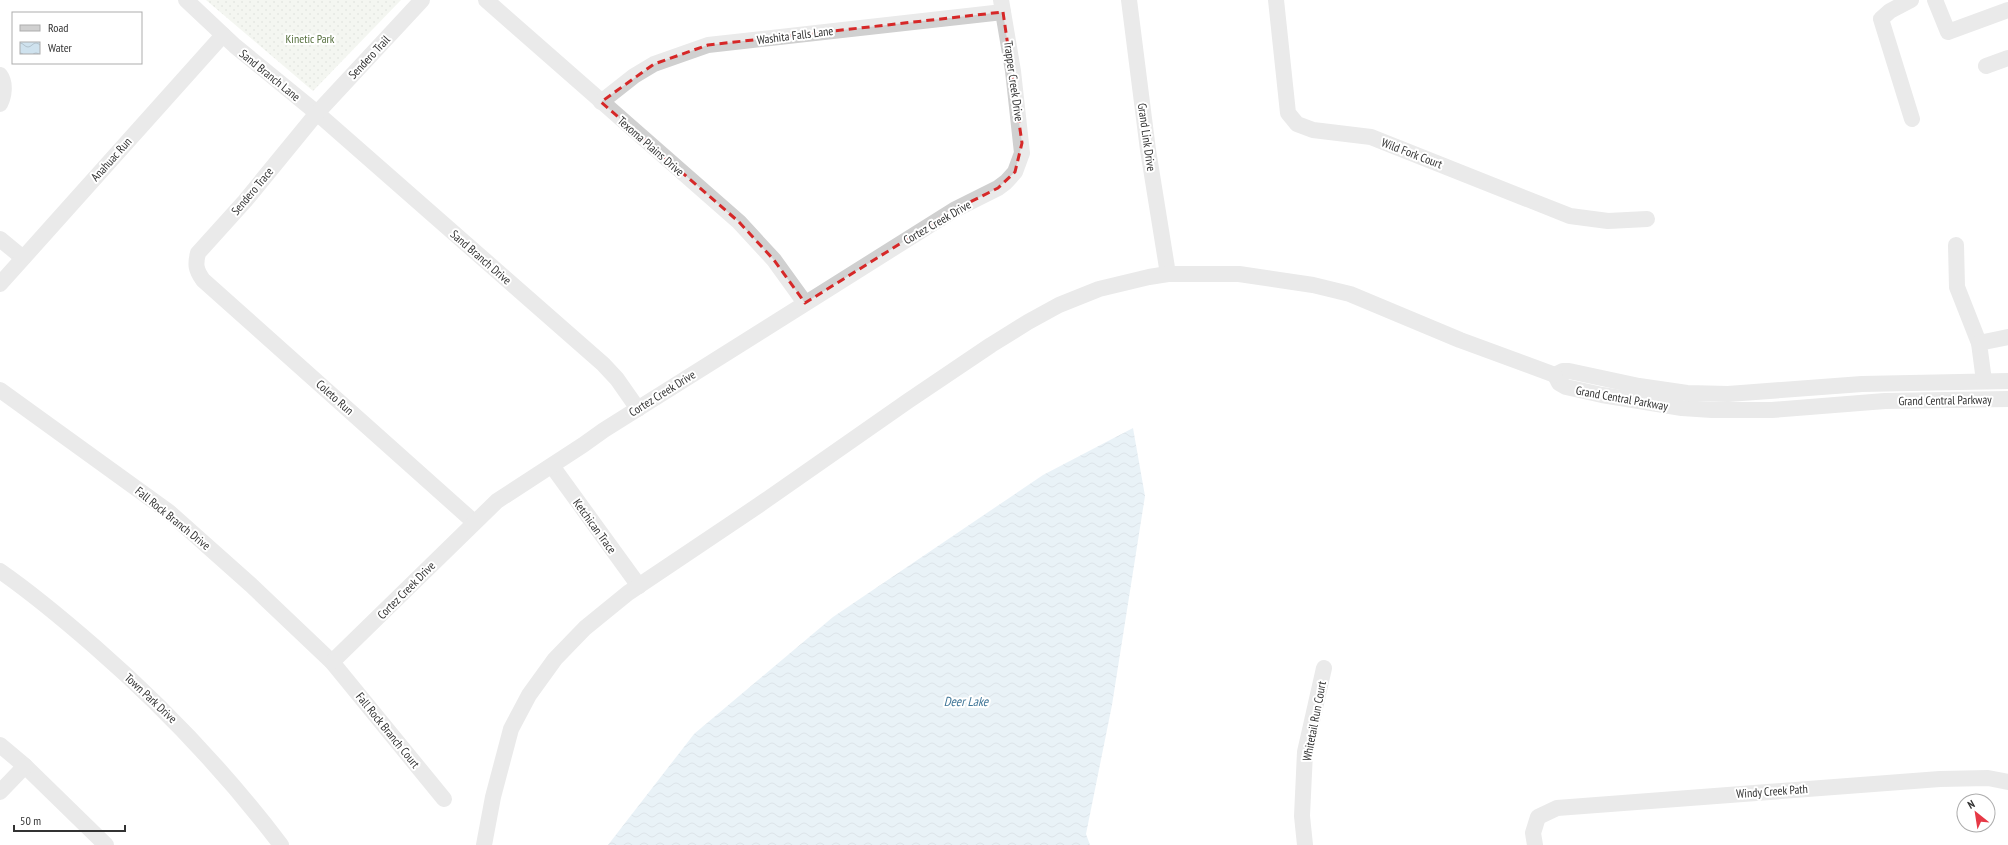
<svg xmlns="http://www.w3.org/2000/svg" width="2008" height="845" viewBox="0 0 2008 845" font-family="'PT Sans Narrow',sans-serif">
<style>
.grass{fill:url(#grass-dots)}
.water{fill:url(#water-waves)}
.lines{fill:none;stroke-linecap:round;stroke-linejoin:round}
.minor{stroke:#d0d0d0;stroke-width:16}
.marked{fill:none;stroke:#d62828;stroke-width:3;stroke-dasharray:8 5;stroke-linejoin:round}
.labels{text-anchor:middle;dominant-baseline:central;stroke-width:4;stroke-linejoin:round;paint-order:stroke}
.street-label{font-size:12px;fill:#333;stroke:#fff}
.park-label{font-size:12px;fill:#56703f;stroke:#fff}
.water-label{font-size:13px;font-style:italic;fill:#3f7597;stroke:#fff}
</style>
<defs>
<pattern id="grass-dots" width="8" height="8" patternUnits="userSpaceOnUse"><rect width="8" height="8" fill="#e6ecdf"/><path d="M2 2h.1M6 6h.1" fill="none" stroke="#c6cbc0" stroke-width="1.8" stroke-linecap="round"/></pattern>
<pattern id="water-waves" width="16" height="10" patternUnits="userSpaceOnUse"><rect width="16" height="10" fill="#cfe2ee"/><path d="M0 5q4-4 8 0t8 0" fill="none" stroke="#b2c2cd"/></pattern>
</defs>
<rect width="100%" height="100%" fill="#fff"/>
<polygon class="grass" points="206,0 401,0 313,91"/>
<polygon class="water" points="1133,428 1145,496 1112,705 1086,834 1090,845 608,845 694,734 833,617 1043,475"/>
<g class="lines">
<g class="minor">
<polyline points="186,0 235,46 317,113 603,364 617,379 638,409"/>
<path d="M422,0l-105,113 -72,88 -47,52c-3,12 -2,17 5,27l271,242"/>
<polyline points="486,0 739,222 774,260 805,303"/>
<polyline points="1129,0 1148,150 1168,274"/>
<polyline points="1276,0 1288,113 1297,124 1313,130 1371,137 1570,216 1608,221 1647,219"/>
<polyline points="1911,0 1890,11 1881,19 1912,119"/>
<polyline points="1935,0 1948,32 2008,10"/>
<polyline points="1986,66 2008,58"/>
<path d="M0,75c6,8 4,21 0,29"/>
<polyline points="601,102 634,76 654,64 708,45 1003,12"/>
<polyline points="0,239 23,258"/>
<polyline points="1956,245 1957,287 1979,343"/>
<polyline points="0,284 223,35"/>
<polyline points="1555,375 1559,383 1566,387 1602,395 1682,408 1712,410 1772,410 1885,401 2008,399"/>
<polyline points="1555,375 1563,371 1569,371 1639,386 1687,393 1728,394 1862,384 2008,381"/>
<polyline points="1984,381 1979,343 2008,337"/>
<polyline points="0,390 169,512 251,585 332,662 444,799"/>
<polyline points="552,466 639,586"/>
<path d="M0,571c33,23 64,49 95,76 70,61 129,123 186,198"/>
<polyline points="332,662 497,501 583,445 604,430 954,210 998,188 1006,182 1015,172 1022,153 1013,71 1001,0"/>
<polyline points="0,745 25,766 106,845"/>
<polyline points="0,792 25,766"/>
<polyline points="484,845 493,797 511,729 529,695 555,659 585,628 628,593 759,505 908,401 991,345 1028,322 1059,305 1099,289 1149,277 1168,274 1239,274 1313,285 1350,294 1460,340 1555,375"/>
<polyline points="1305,845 1302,816 1305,752 1324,668"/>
<polyline points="1535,845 1533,833 1538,817 1557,808 1940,779 1988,778 2008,782"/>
</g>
</g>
<path d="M0 0H2008V845H0ZM1003,12l19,131 -7,29 -17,16 -44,22 -149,93 -31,-43 -35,-38 -138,-120 53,-38 54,-19z" fill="#fff" fill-opacity=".55" fill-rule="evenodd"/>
<path class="marked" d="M1003,12l19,131 -7,29 -17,16 -44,22 -149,93 -31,-43 -35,-38 -138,-120 53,-38 54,-19z"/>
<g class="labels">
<g class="street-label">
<text transform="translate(795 35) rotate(-7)">Washita Falls Lane</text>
<text transform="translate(369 57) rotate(-47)">Sendero Trail</text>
<text transform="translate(270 75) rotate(39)">Sand Branch Lane</text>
<text transform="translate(1014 81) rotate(82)">Trapper Creek Drive</text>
<text transform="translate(1147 137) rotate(82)">Grand Link Drive</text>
<text transform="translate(651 146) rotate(41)">Texoma Plains Drive</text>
<text transform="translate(1412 153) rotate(21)">Wild Fork Court</text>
<text transform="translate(111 159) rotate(-48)">Anahuac Run</text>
<text transform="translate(252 191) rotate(-50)">Sendero Trace</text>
<text transform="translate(937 222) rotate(-30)">Cortez Creek Drive</text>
<text transform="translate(481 257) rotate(41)">Sand Branch Drive</text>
<text transform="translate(662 393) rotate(-32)">Cortez Creek Drive</text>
<text transform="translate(335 397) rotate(42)">Coleto Run</text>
<text transform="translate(1622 398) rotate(10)">Grand Central Parkway</text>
<text transform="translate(1945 400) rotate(-1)">Grand Central Parkway</text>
<text transform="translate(173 518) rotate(39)">Fall Rock Branch Drive</text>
<text transform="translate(595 526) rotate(54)">Ketchican Trace</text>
<text transform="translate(406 590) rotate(-45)">Cortez Creek Drive</text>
<text transform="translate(151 698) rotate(43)">Town Park Drive</text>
<text transform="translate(1314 721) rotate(-79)">Whitetail Run Court</text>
<text transform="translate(388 730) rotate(51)">Fall Rock Branch Court</text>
<text transform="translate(1772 791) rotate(-4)">Windy Creek Path</text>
</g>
<g class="park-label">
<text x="310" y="38">Kinetic Park</text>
</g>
<g class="water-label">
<text x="966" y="701">Deer Lake</text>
</g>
</g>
<rect x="12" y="12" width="130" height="52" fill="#ffffff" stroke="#adadad"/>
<rect x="20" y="25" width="20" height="6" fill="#d0d0d0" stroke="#adadad"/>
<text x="48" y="32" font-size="12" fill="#333333">Road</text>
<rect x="20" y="42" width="20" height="12" fill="url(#water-waves)" stroke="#adadad"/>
<text x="48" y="52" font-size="12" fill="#333333">Water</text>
<g transform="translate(1976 813) rotate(330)"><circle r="19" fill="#ffffff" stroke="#adadad"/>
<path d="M0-3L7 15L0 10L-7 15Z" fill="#e63946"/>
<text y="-6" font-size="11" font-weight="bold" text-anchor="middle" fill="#333333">N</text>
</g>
<path d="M14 825v6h111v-6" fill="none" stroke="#333333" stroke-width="2"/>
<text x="20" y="825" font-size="12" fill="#333333" stroke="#ffffff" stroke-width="3" paint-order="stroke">50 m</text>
</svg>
